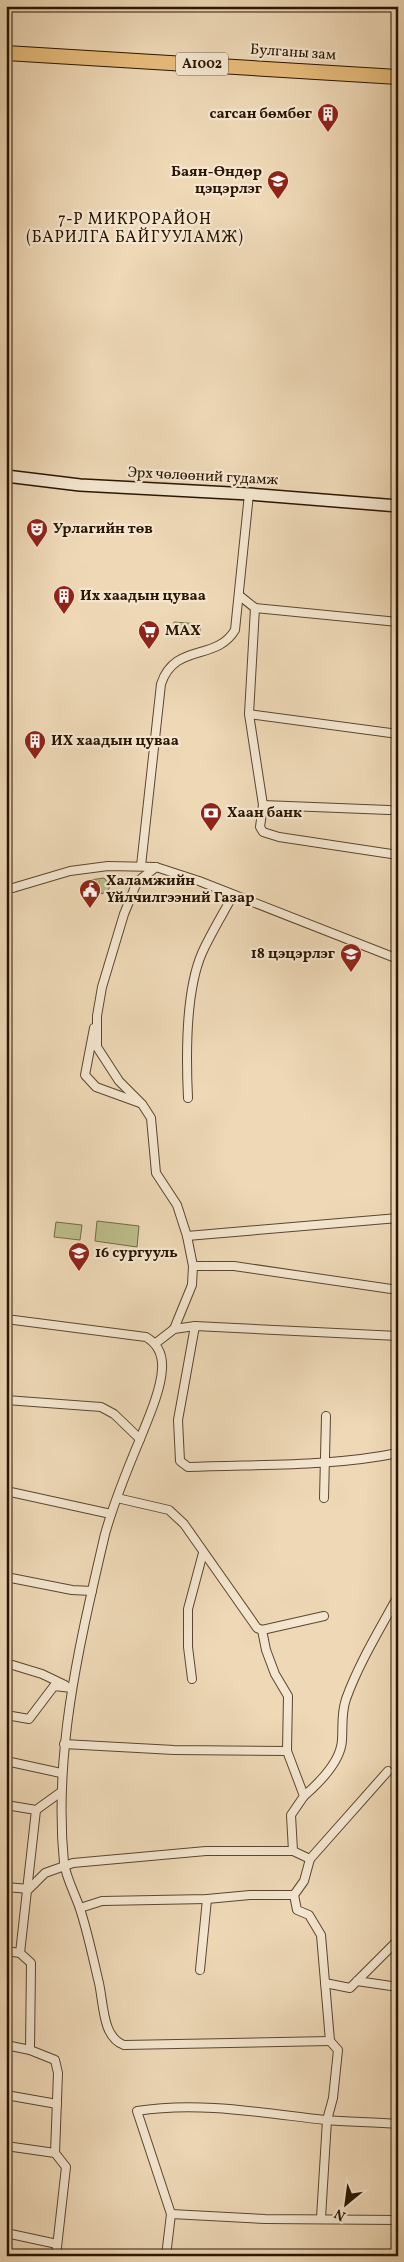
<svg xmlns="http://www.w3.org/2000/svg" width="404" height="2262" viewBox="0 0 404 2262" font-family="Vollkorn,serif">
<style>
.grass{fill:url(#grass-tufts);stroke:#736a46}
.park{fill:#bcbe8b;stroke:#736a46}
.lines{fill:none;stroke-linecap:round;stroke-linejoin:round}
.street-casing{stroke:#5b462e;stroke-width:10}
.secondary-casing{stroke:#2a1500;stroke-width:14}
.highway-casing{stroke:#2a1500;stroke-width:16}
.street{stroke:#f4e6d0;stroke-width:8}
.secondary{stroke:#f4e6d0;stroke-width:11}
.highway{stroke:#e7bc7b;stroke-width:14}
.labels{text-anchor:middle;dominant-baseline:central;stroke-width:4.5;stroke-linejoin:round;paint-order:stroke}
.shield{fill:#f4e6d0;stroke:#67543e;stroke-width:1}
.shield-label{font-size:14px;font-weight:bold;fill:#2a1500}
.street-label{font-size:15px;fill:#2a1500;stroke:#f4e6d0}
.poi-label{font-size:15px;font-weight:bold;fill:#2a1500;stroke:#f4e6d0;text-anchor:start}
.neighbourhood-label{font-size:16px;letter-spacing:1px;fill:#2a1500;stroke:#f4e6d0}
</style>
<defs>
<pattern id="grass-tufts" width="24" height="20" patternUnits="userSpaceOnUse" patternTransform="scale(1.25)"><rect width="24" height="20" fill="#bcbe8b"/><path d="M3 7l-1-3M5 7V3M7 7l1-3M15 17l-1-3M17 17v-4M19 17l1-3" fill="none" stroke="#a2a276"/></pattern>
</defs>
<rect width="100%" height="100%" fill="#eed8b6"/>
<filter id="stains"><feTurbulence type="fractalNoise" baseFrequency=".004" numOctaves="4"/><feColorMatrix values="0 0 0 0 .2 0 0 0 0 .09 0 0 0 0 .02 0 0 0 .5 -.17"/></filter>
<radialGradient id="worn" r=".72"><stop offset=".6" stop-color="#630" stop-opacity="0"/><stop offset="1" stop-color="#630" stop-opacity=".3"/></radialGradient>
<polygon class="grass" points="104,878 110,885 109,889 102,894 90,880"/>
<g class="park">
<polygon points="174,622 200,624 200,637 173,635"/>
<polygon points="97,1221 139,1226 137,1247 95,1241"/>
<polygon points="56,1222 82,1225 80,1240 54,1237"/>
</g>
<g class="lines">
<g class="street-casing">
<g id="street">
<polyline points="240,596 255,608 398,622"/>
<polyline points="255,608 249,714 263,805 260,827 263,832 279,837 398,855"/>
<polyline points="249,714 398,734"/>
<polyline points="263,805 389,810"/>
<path d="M141,866l20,-182c14,-42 55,-22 74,-54l14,-136"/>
<polyline points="156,867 137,882 124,914 102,987 97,1016 97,1047 119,1081 142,1104 151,1118 156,1173 177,1205 187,1236 193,1266"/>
<polyline points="6,890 70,871 108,866 156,867 199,881 398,959"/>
<polyline points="94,1028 85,1075 96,1087 140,1103"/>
<path d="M188,1098c-2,-42 -3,-106 14,-145 9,-20 21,-39 31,-58"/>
<polyline points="187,1236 398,1218"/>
<path d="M6,1319l140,18c12,7 17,17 16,32 -1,21 -14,50 -22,70 -13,31 -26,63 -35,95 -25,108 -52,217 -41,329 2,14 10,29 15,43 8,23 13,48 19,73 6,21 3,58 26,66l206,-4"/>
<path d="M195,1326l-17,94 2,41 8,6c70,-3 142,0 210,-14"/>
<polyline points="174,1329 192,1285 193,1266 234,1266 398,1290"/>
<polyline points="156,1343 174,1329 195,1326 398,1336"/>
<polyline points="6,1400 101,1407 114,1414 140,1439"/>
<polyline points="6,1491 111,1514"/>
<polyline points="117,1498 169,1510 184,1524 257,1628 262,1630 266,1650 275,1674 288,1696 287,1751 304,1796 291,1815 293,1851"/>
<polyline points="324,1498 326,1416"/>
<polyline points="6,1577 72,1590 92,1591"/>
<polyline points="262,1630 324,1616"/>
<polyline points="6,1663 42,1674 65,1685"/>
<polyline points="192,1679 188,1647 188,1609 203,1553"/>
<polyline points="6,1715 29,1719 54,1686 72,1688"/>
<polyline points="64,1744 174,1750 287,1751"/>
<polyline points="6,1761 61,1773"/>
<path d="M304,1796c15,-13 37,-35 38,-56 1,-15 -1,-26 4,-41 13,-36 34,-70 52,-103"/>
<polyline points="6,1805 36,1810 61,1792"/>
<polyline points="36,1810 20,1953 31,1963 30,2050 55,2060 58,2073 55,2153 66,2167 56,2256"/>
<polyline points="6,1887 29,1889 45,1873 73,1863 206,1851 293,1851 310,1859"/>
<polyline points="80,1908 102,1901 207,1899 250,1895 294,1895"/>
<polyline points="6,1951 20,1953"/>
<polyline points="200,1970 207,1899"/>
<polyline points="357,1981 398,1987"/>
<polyline points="325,1983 350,1988 398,1940"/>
<polyline points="6,2045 30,2050"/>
<polyline points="6,2095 57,2104"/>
<polyline points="6,2146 55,2153"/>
<path d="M171,2214l-34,-103c62,-10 126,2 188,9 24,2 49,2 73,4"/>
<polyline points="321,2218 327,2120 333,2098 338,2050 330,2041 321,1935 309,1915 297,1910 294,1895 304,1881 310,1859 388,1771"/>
<polyline points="6,2233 57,2244"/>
<polyline points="166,2256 171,2214 265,2219 398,2220"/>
</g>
</g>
<g class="secondary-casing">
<polyline id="secondary" points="6,476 80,485 249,494 398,506"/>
</g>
<g class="highway-casing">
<polyline id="highway" points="6,53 398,77"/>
</g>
<use href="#street" class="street"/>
<use href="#secondary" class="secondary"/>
<use href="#highway" class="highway"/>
</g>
<defs>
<g id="building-pin" transform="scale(1.125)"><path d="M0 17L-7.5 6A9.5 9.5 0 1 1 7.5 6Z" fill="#8f2418" stroke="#f4e6d0"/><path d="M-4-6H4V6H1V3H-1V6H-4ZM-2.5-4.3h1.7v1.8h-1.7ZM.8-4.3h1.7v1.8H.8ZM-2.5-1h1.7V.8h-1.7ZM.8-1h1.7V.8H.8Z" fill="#fff"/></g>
<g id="school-pin" transform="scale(1.125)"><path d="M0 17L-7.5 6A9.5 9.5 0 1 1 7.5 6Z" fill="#8f2418" stroke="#f4e6d0"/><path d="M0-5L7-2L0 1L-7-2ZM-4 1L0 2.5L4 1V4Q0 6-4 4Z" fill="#fff"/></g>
<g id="theatre-pin" transform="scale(1.125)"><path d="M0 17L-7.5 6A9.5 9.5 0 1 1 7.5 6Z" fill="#8f2418" stroke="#f4e6d0"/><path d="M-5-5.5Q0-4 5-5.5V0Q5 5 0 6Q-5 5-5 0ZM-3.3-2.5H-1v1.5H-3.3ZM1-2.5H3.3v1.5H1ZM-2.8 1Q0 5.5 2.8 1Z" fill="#fff"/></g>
<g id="supermarket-pin" transform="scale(1.125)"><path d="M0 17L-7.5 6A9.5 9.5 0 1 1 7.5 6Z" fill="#8f2418" stroke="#f4e6d0"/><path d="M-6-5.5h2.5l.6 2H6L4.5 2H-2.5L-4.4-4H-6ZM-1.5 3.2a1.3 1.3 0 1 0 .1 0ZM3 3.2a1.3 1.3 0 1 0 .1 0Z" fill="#fff"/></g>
<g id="bank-pin" transform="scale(1.125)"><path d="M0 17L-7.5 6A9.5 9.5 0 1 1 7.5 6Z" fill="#8f2418" stroke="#f4e6d0"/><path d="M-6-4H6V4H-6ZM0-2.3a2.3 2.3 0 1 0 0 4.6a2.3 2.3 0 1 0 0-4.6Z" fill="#fff"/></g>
<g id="civic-pin" transform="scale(1.125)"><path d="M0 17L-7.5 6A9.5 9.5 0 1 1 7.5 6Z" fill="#8f2418" stroke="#f4e6d0"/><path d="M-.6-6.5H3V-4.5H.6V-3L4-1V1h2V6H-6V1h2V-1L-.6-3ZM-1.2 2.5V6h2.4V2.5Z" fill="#fff"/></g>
</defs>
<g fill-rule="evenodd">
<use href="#building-pin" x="328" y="114"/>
<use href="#school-pin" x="278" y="181"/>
<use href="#theatre-pin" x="37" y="529"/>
<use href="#building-pin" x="64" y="596"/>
<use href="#supermarket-pin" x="149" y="631"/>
<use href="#building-pin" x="35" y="741"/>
<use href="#bank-pin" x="211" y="813"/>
<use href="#civic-pin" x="90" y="890"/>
<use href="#school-pin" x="351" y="954"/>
<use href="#school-pin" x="79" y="1253"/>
</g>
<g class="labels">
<rect class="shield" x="176" y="52.5" width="52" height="23" rx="4"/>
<g class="shield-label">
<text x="202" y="64">A1002</text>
</g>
<g class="street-label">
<text transform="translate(293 53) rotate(4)">Булганы зам</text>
<text transform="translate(203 477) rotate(3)">Эрх чөлөөний гудамж</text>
</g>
<g class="poi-label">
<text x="312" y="114" text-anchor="end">сагсан бөмбөг</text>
<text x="262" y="172" text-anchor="end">Баян-Өндөр<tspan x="262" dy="17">цэцэрлэг</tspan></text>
<text x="53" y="529">Урлагийн төв</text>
<text x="80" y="596">Их хаадын цуваа</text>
<text x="165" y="631">МАХ</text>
<text x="51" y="741">ИХ хаадын цуваа</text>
<text x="227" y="813">Хаан банк</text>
<text x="106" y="881">Халамжийн<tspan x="106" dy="17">Үйлчилгээний Газар</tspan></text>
<text x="335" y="954" text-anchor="end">18 цэцэрлэг</text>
<text x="95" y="1253">16 сургууль</text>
</g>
<g class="neighbourhood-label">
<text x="135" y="220">7-Р МИКРОРАЙОН<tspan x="135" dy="18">(БАРИЛГА БАЙГУУЛАМЖ)</tspan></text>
</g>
</g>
<rect width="404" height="2262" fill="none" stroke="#eed8b6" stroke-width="25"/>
<rect x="8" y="8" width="389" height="2247" fill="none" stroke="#2a1500" stroke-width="2.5"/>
<rect x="12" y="12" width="379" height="2237" fill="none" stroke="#2a1500"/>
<g transform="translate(346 2204) rotate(209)" stroke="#f4e6d0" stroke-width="4" paint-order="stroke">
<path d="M0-4L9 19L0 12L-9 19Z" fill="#2a1500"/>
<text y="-8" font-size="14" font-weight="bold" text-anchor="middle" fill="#2a1500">N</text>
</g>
<rect width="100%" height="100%" filter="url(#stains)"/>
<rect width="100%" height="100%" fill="url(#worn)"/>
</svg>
